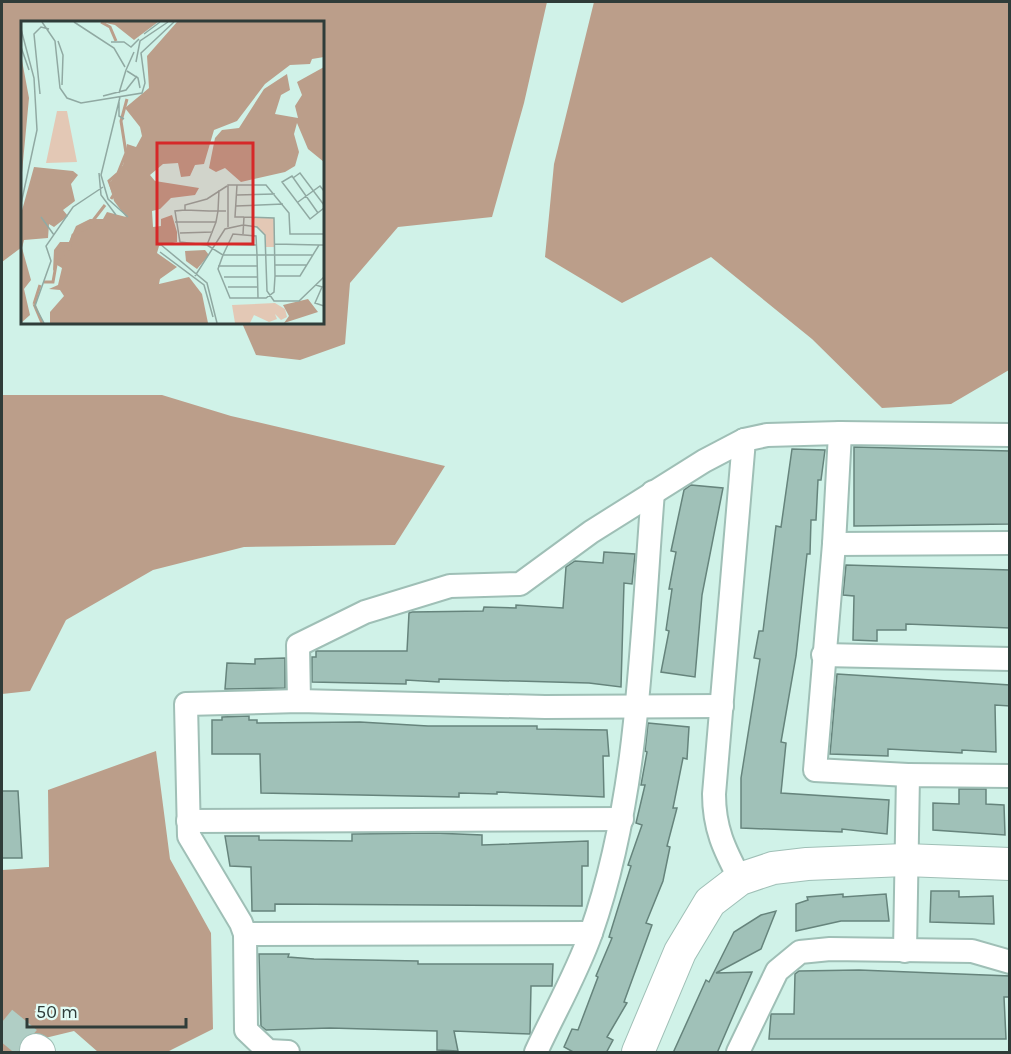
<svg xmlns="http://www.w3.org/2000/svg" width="1011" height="1054" viewBox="0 0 1011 1054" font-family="Karla,sans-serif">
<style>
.forest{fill:#bb9e8a}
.building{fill:#a0c1b8;stroke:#66847c;stroke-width:1.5}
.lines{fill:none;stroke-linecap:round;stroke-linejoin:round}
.secondary-tunnel{stroke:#b0cec5;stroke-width:32;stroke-dasharray:32 16;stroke-linecap:butt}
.street-casing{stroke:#9fbfb6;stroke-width:26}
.secondary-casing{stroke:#9fbfb6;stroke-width:34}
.street{stroke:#fff;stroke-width:22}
.secondary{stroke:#fff;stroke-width:32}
.inset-river{fill:none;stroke:#bb9e8a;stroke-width:3}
.inset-road{fill:none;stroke:#90a9a2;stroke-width:1.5}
.view{fill:#d62828;fill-opacity:0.15;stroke:#d62828;stroke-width:3}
.inset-edge{fill:none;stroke:#2f3c39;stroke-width:3}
</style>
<rect width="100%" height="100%" fill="#d0f2e8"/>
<g class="forest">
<polygon points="2,2 547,2 524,103 492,217 398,227 350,283 345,344 300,360 256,355 242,323 322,322 322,22 22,22 22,247 2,262"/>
<polygon points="594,2 1009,2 1009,370 951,404 882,408 812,339 711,257 622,303 545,257 554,164"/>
<polygon points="2,395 162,395 231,416 445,466 395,545 244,547 153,570 66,620 30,691 2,694"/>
<polygon points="156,751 170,859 211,933 213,1029 167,1052 98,1052 74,1031 41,1039 33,1052 2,1052 2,870 49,867 48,790"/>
</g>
<g class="building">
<polygon points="854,447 1010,451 1010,524 854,526"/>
<polygon points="792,449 825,450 821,480 818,480 816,520 811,520 810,554 807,554 796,656 781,742 786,743 781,793 889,800 887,834 842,829 842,832 741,828 741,778 760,659 754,658 759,631 763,631 776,526 781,527"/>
<polygon points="691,485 723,488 702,595 695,677 661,672 669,631 666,630 672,589 669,589 676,552 671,551 684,490"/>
<polygon points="604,552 635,554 632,584 624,583 621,687 589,683 439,679 439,682 406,680 406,684 312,682 312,657 316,657 316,651 407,651 409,613 412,612 483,611 484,607 516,608 516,605 563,608 566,567 575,561 603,563"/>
<polygon points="846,565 1010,570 1010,628 906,624 906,630 877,630 877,641 853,640 854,596 843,595"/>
<polygon points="285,658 285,688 225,689 227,663 255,664 255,659"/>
<polygon points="837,674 1010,685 1010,706 995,705 996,752 962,750 962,753 888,749 888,756 830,754"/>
<polygon points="249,716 249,720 257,720 257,723 360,722 428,726 537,726 537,729 607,730 609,756 603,756 604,797 497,792 497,794 459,793 459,797 261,793 260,754 212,754 212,720 222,720 222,717"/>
<polygon points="648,723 689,727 687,759 683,758 673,808 677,808 667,846 670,847 663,881 646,923 652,925 624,1002 627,1003 607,1037 613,1040 606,1053 575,1053 564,1047 572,1029 578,1030 598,977 596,976 612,938 609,937 631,866 628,865 642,825 636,823 645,785 641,785 647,752 645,751"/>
<polygon points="959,789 986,789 986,804 1004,805 1005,835 933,830 933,803 959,804"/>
<polygon points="2,791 18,791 22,858 2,858"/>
<polygon points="434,833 482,835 482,845 588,841 588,866 582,866 582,906 275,904 275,911 252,911 251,867 230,866 225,836 259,836 259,840 352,841 352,834"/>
<polygon points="931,891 959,891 959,897 993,896 994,924 930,922"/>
<polygon points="843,894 843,897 886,894 889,921 841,921 796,931 796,904 808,900 807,897"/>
<polygon points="776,911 761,949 716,973 752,972 717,1053 673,1053 706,980 709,982 734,932 761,915"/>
<polygon points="259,954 289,954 288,957 314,959 418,961 418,964 553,964 552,986 531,986 530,1034 454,1031 458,1051 437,1050 437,1031 330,1028 266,1030 261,1026"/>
<polygon points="859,970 1010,976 1010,997 1004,997 1006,1039 769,1039 771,1014 794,1014 795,974 799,971"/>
</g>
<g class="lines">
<polyline class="secondary-tunnel" points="2,1022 36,1050"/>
<g class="street-casing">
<g id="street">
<polyline points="840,433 834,544 815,770 908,775"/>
<polyline points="834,544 1010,543"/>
<polyline points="823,655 1010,659"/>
<polyline points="299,701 298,645 365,612 450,586 520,584 591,532 704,461 744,440"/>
<polyline points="188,821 622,819"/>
<path d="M740,879c-16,-30 -26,-51 -26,-85l30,-354 23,-5 73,-2 170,2"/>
<polyline points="245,934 591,933"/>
<polyline points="905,951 908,775 1010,776"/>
<polyline points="288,1052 268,1051 246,1030 245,934 241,923 189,836 186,704 299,701 545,707 722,706"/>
<path d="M536,1052c18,-39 41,-79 55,-119 49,-140 50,-294 62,-441"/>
<polyline points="738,1052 777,971 800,952 830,949 972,951 1010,962"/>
</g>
</g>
<g class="secondary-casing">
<g id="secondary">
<polyline points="36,1050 39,1052"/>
<polyline points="638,1052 680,952 710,902 740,879 773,868 807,864 905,860 1010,864"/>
</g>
</g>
<use href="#street" class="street"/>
<use href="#secondary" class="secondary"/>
</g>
<g transform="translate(21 21)">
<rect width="303" height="303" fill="#d0f2e8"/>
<path d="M36,90h10l10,51 -31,1zM233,196l20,1 1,29h-9l-1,-12 -10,-9zM254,282l10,6 2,8 -6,3 -6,-6 2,5 -8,3 -15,-7 -4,8h-15l-3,-18z" fill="#e3c8b5"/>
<path d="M80,1h57l-24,18 -19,-15zM156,1h147v35l-12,2 -2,5 -20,1 -25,19 -28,37 -23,9 -10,34 -9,1 -5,11 -9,1 -3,-14 -15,1 -13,11 5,6 44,7 -4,7 -24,3 -11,11 -8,2 1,16 8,-1v-7l11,-4 5,17v10l-18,4 -2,7 20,14 -17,12 -1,5 30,-7 13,17 6,29h-158v-11l14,-16 -4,-6 -11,-1 9,-4 4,-17 -5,-3 -4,6 1,-21 6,-8h9l7,-16 14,-7h13l4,-7 19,5 -12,-16 -5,-17 14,-19 4,-21 9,3 6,-11 -2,-9 -15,-19 24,-20 -2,-32zM0,34l8,43 -8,85zM303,46v95l-16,-13 -11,-26 -3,11 5,18 -4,14 -10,6 -44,10 -16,-14 -9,4 -7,-4 6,-30 7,-8 17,-2 25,-39 23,-15 3,16 -9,5 -6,19 23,4 -3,-12 7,-11 -5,-13zM13,146l39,4 5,4 -7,9 4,17 -12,9 5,6 -14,11 -5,-3 -1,14 -24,2 -2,8 9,32 -7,9 6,26 -9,8v-109zM287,278l10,13 -34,11 5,-7 -6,-11z" fill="#bb9e8a"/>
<path d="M184,229l4,5 -12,14 -11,-8 -1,-10z" fill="#bb9e8a"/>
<path class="inset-river" d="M80,1l9,5 6,14M90,178l3,-5 -5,-13 9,-8 8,-20 -5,-32 6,-22M23,261h9l4,-23 12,-10 4,-14 15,-8 17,-22M13,283l6,-19M13,283l8,19"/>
<path class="inset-road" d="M21,1l13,19 5,47 7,10 14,5 61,-10 3,-10 -4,-30 33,-31M53,1l40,26 11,19M0,8l13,49 3,52 -16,74M123,13l16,-12M37,20l5,14 -1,30M90,21h13l7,5 8,-8M0,26l8,23M115,41l4,-21 28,-19M105,49l8,-18M106,50l11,7 2,10M98,72l7,-23M19,73l-6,-60 7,-7 8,2M82,75l23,-6 11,-14M99,76l-19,78 7,24 20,18M98,81v14l5,3M78,152l2,22 15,20M272,157l7,-5 24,32M216,164l-2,32h9M198,169l-1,21 -2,11 -9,23 -27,-3 -5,-31 10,-1 24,1h17M216,174l38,-1M277,181l22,-16 4,5M215,185l47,-2M164,189v-5l22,-6 20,-13M297,192l-26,-37 -10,6 28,37 14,-11M20,196l13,18M154,201h41M207,206v-42h38l23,28 1,21h34M159,212l33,-1M222,213l1,-17 30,1 1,58h25l19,-31h5M139,223l47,39 10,40M206,223l30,1M254,223l44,1M186,224l16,10 -5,14 12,29h36l8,-6 1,-16M139,231l44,33 9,32M254,244h32M197,245h39M174,255l30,-47 18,-4 14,2 8,8 2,56 7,10h25l25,-24M203,256h33M295,264l6,2 -7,16 9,3M207,266h29M237,277l-1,-43h-34l10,-21 23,2 1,19h56M23,302l-9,-17 16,-45 -5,-15 27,-39 30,-20"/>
<path class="view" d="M136,122h96v101h-96z"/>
<rect width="303" height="303" class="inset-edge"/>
</g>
<rect width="1011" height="1054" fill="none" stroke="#2f3c39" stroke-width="6"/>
<path d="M27 1018v9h159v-9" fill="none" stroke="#2f3c39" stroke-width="3"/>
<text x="36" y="1018" font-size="18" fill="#2f3c39" stroke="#e2fdf6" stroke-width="4.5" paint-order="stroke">50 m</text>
</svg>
